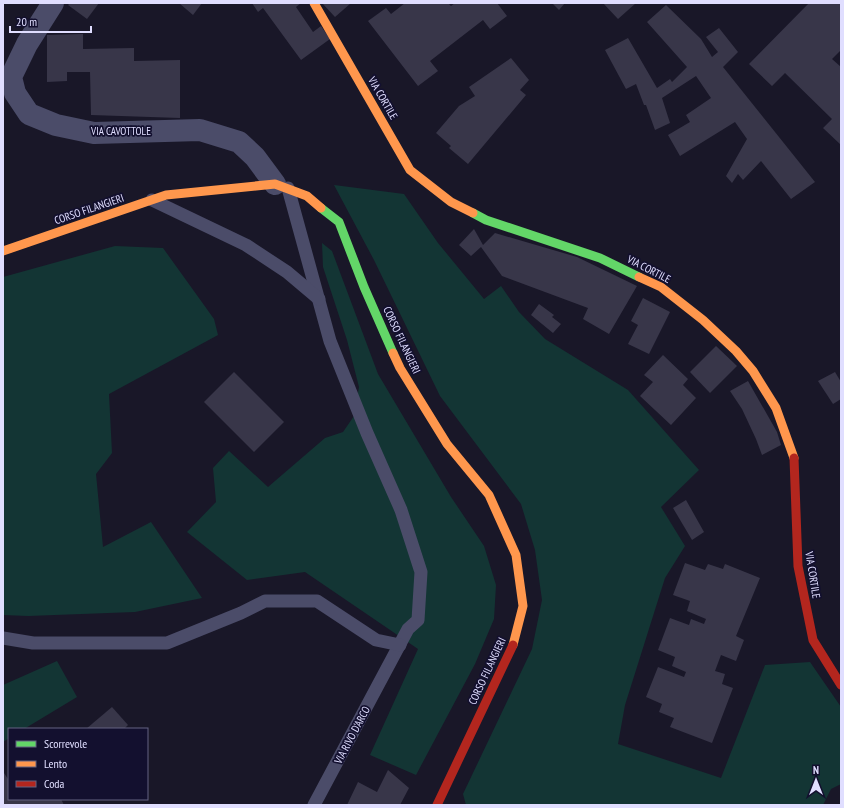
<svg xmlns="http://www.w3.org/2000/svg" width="844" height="808" viewBox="0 0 844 808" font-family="'PT Sans Narrow',sans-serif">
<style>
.green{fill:#133534}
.building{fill:#383649}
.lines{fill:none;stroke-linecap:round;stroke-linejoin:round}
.lane{stroke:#4b4c69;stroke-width:13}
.street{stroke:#4b4c69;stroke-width:22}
.fast{stroke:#63d668;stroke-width:9}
.slow{stroke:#ff974d;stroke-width:9}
.jam{stroke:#b3261e;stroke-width:9}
.labels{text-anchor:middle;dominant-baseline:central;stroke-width:3.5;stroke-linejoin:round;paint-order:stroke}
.street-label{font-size:11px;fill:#e0deff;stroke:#13102f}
</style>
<rect width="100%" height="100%" fill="#191728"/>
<g class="green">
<polygon points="334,185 404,194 438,243 484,299 501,286 519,312 545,339 628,390 699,470 661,507 685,546 665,578 625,705 618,744 721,778 765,665 810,662 841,707 841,784 831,789 823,805 466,805 463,794 532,649 542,600 535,550 521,504 440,396 374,260"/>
<polygon points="322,243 332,251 378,374 451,497 484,546 496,585 494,619 475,664 416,775 370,755 418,649 305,572 247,580 187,532 216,502 213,468 229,451 268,487 325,438 343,432 354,416 359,387 347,340 323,267"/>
<polygon points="115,246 163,248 214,319 218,335 109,394 112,453 96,474 103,547 151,522 202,598 135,612 28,616 3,615 3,277"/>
<polygon points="57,661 77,697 24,729 9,729 9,738 3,742 3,685"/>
</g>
<g class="building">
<polygon points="70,3 99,3 87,19 68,5"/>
<polygon points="179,3 202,3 193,15"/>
<polygon points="252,3 301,3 296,7 313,32 321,26 330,39 301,60 263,8 258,12"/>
<polygon points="322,3 351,3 335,17"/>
<polygon points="405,3 448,3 451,6 455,3 497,3 507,16 490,29 483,20 430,61 438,71 418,86 368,21 386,8 391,14"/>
<polygon points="552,3 565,3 559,10"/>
<polygon points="603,3 636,3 618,19"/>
<polygon points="809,3 841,3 841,50 832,59 841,67 841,145 823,128 832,119 785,73 772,86 749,64"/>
<polygon points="666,5 701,39 712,57 718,52 706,37 719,28 738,52 723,67 815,182 791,199 761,161 743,180 738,174 732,183 726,176 747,139 735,122 680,156 668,135 690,122 686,115 711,98 696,76 662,98 670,123 655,130 646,105 644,105 636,84 626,89 605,50 628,38 657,88 670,79 672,82 687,67 647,22"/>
<polygon points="83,34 83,49 134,48 134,61 180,60 180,118 91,115 90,72 67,72 67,81 47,82 47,35"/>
<polygon points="511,58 529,80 520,90 526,95 468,164 449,148 451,146 436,133 459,106 475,96 469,87"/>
<polygon points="474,229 483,245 495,233 577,257 637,286 609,334 583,319 588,308 502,276 481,247 471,256 459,245"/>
<polygon points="643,298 670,312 649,354 628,344 638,325 631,321"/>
<polygon points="539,304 554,315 552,317 561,324 553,333 531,315"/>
<polygon points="716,346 737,366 710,393 690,372"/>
<polygon points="663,355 688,379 683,385 696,398 671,425 640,396 653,382 644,375"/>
<polygon points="234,372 284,422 254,452 204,402"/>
<polygon points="835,372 841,382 841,399 833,404 818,381"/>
<polygon points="748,381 777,432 781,445 762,455 756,439 742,409 730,391"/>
<polygon points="686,500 704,532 692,540 673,508"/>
<polygon points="685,563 705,570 708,564 723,569 725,564 760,578 736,636 744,640 736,661 721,655 715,671 725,674 722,684 733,688 712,743 670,727 674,718 659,712 662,704 646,697 658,667 684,677 686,672 672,666 675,657 658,650 670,618 689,625 691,619 704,624 706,619 687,611 690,601 673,595"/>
<polygon points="112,707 128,725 124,729 86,729"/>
<polygon points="388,770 409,788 400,805 347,805 358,782 377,792"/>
<polygon points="3,773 4,773 8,779 9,778 9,799 61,799 64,805 3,805"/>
</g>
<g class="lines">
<g class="lane">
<polyline points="288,188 330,341 367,433 401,510 421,572 418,620 408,629 314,805"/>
<polyline points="152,200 246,245 287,272 319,299"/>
<polyline points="3,638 33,643 167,643 241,613 265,601 317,601 376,640 400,645"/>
</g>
<polyline class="street" points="53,3 27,44 11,77 15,93 29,114 56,125 94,133 200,130 239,142 255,157 275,184"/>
<g class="fast">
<polyline points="321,208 339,222 364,287 393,353"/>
<polyline points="473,213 486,220 600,258 639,277"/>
</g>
<g class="slow">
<polyline points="314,3 410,170 451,202 473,213"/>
<polyline points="3,251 166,195 275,184 307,196 321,208"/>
<polyline points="639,277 661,287 703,320 736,351 753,371 776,408 794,458"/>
<polyline points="393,353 400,368 447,444 489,495 516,555 523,606 513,645"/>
</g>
<g class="jam">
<polyline points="794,458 798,566 813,640 841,685"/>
<polyline points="437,805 513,645"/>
</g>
</g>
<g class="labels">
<g class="street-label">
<text transform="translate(383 98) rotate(60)">VIA CORTILE</text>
<text x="121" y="131">VIA CAVOTTOLE</text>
<text transform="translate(89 209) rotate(-19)">CORSO FILANGIERI</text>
<text transform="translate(649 269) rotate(27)">VIA CORTILE</text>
<text transform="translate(402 340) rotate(65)">CORSO FILANGIERI</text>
<text transform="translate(813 575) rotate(81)">VIA CORTILE</text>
<text transform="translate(487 671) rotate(-65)">CORSO FILANGIERI</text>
<text transform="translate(352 735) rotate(-62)">VIA RIVO D'ARCO</text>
</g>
</g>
<rect width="844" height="808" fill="none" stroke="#e0deff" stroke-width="8"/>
<rect x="8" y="728" width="140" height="72" fill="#13102f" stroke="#656282"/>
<rect x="16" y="741" width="20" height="6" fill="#63d668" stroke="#656282"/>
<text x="44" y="748" font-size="12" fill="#e0deff">Scorrevole</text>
<rect x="16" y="761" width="20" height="6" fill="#ff974d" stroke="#656282"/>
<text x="44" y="768" font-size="12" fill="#e0deff">Lento</text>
<rect x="16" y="781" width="20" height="6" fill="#b3261e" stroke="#656282"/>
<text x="44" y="788" font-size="12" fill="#e0deff">Coda</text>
<g transform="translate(816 780)" stroke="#13102f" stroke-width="3" paint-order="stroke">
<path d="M0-3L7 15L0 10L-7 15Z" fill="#e0deff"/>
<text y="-6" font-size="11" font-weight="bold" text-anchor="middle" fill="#e0deff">N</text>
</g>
<path d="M10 26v6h81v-6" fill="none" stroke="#e0deff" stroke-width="2"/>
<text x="16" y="26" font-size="12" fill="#e0deff" stroke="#13102f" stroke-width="3" paint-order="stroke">20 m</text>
</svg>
